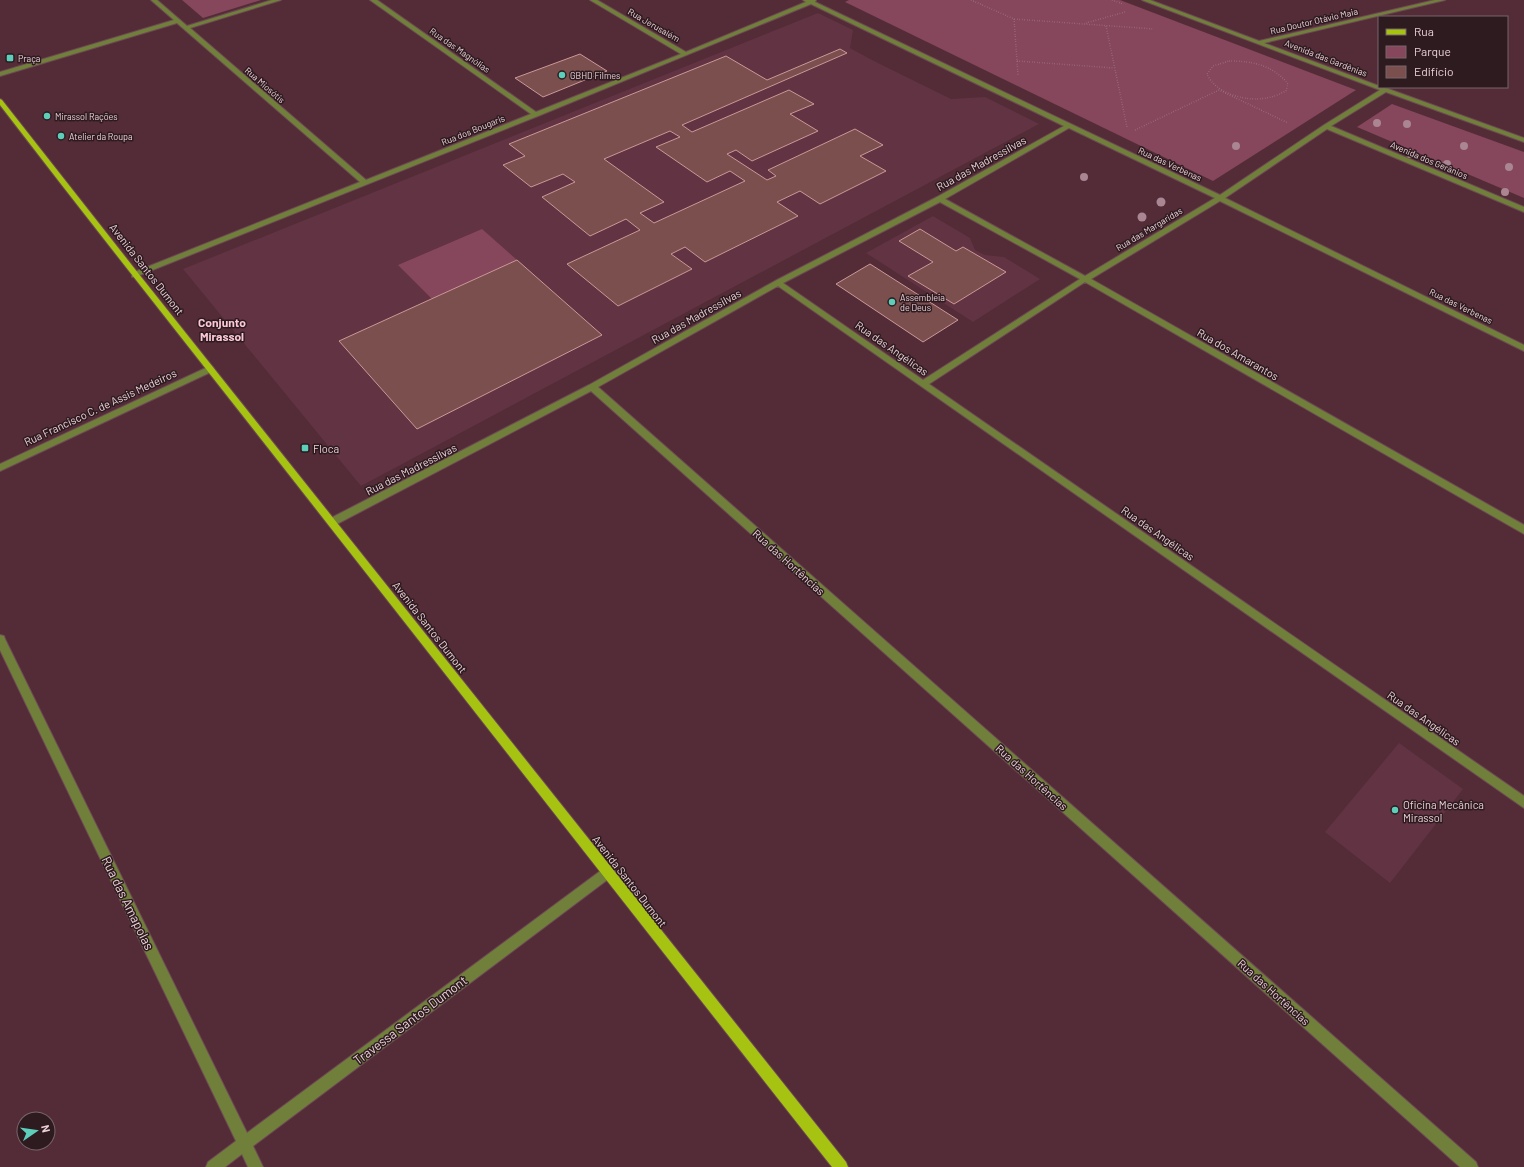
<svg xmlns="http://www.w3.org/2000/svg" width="1524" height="1167" viewBox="0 0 1524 1167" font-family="Barlow,sans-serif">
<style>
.built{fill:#623342}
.green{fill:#86465b}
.building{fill:#7c4f4f;stroke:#cb9897;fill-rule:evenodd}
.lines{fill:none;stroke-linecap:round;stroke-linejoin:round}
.minor-casing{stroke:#6f4a55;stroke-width:2}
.major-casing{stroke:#6f4a55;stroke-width:2}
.path{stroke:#a1818a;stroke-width:1.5;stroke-dasharray:0.5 2;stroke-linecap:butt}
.minor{fill:#70803b;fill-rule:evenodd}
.major{fill:#a6c312;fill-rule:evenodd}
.tree{fill:#a98691}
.poi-dot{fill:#5cceba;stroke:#2d1b20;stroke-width:1.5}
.labels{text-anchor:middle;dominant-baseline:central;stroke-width:3;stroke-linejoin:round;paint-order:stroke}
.far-street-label{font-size:9px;fill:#ecd1d8;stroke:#2d1b20}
.far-poi-label{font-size:9px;fill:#ecd1d8;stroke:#2d1b20;text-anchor:start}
.street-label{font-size:11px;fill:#ecd1d8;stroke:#2d1b20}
.poi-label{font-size:11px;fill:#ecd1d8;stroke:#2d1b20;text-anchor:start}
.neighbourhood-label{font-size:12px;font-weight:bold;fill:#fcc8d7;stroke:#2d1b20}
.near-street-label{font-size:13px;fill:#ecd1d8;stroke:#2d1b20}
</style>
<rect width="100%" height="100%" fill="#532c38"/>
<g class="built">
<polygon points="818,13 853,30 850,48 874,61 951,99 985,97 1039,124 361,486 183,269"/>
<polygon points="933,216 970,238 975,250 985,255 1004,257 1040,279 973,322 866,253"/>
<polygon points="1399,743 1463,789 1390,883 1325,832"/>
</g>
<g class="green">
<polygon points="182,0 261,0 203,18"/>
<polygon points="849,0 1120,0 1356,90 1213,181 845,2"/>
<polygon points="1392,104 1524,152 1524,198 1357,127"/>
<polygon points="482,229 517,260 432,299 398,265"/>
</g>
<g class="building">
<path d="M840,49l7,4 -165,72 10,7 97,-42 25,14 -24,10 28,17 -66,30 -16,-11 -9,4 40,26 9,-4 -8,-6 87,-41 28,16 -23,11 26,15 -66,33 -20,-13 -23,11 21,14 -93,46 -20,-15 -14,7 21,15 -74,37 -51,-42 73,-34 -14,-11 -36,17 -48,-39 33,-15 -12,-8 -32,13 -28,-22 22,-9 -16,-12 217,-88 41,24zM670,131l10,6 -24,10 51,35 23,-11 15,10 -91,42 -14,-10 24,-11 -60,-43z"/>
<polygon points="580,54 607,71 543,97 515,78"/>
<polygon points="920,229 956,251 963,247 1006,272 954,304 908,276 933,262 899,241"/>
<polygon points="517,260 602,335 417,429 339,341"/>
<polygon points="870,264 958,320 923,342 836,284"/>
</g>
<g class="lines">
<g class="minor-casing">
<g id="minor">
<path d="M151,0h6l30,26 85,-26h9l-91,28 176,152 165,-66 -161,-114h7l159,112 145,-58 -91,-54h7l89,52 120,-50 -3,-2h13l-1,2 405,193 104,-70 56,-35 -238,-90h8l109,41 176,-41h10l-181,43 115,43v1h4l141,51v4l-138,-50 -55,34 193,81v5l-197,-83 -102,69 299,147v6l-304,-150 -129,78 433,246v9l-439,-252 -156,102 595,412v12l-746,-522 -180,101 878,775 2,5h-18l-869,-776 -256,134h-6l-2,-3 2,-3 260,-134 186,-104 162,-84 127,-71 -253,-122 -273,112 -403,161h-3v-4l228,-91 -183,-159 -177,53v-4l174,-52zM1069,128l146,70 -130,78 -140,-77zM940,202l140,77 -157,101 -140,-97z"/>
<polygon points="210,366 213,367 214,369 213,371 0,471 0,464"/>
<polygon points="0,635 4,636 5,639 247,1133 603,869 607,867 611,869 613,873 611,877 253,1146 263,1167 248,1167 242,1154 225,1167 206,1167 208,1162 236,1141 0,650"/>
</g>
</g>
<g class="major-casing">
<path id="major" d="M0,99l2,1 136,173 708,889 2,5h-16c-168,-213 -335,-427 -502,-640 -110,-141 -221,-280 -330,-422z"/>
</g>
<g class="path">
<polyline points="971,0 1014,19 1154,29"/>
<polyline points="1112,0 1123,4"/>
<polyline points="1014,19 1018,75"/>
<polyline points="1086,23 1125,12"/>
<polyline points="1106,26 1127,127"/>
<polyline points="1017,61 1114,68"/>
<path d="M1229,61c23,0 44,4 59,23l-2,7c-5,2 -10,5 -15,6 -21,6 -55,-2 -64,-23l6,-8z"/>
<polyline points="1135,130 1219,90 1288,123"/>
</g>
<use href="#minor" class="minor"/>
<use href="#major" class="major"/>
</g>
<g class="tree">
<circle cx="1377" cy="123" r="4"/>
<circle cx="1407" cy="124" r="4"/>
<circle cx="1236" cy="146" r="4"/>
<circle cx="1464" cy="146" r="4"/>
<circle cx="1410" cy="154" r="4"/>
<circle cx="1447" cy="164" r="4"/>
<circle cx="1509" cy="167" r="4"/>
<circle cx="1084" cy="177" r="4"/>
<circle cx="1505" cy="192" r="4"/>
<circle cx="1161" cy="202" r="4.5"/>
<circle cx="1142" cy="217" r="4.5"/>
</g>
<g class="poi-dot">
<rect x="6" y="54" width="8" height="8" rx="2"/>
<circle cx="562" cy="75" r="4"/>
<circle cx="47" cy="116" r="4"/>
<circle cx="61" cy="136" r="4"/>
<circle cx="892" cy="302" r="4"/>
<rect x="301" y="444" width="8" height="8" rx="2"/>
<circle cx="1395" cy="810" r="4"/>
</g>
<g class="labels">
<g class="far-street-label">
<text transform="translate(1314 21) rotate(-13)">Rua Doutor Otávio Maia</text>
<text transform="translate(654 25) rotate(30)">Rua Jerusalém</text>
<text transform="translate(460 50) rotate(35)">Rua das Magnólias</text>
<text transform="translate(1326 58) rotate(21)">Avenida das Gardênias</text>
<text transform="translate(265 85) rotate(41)">Rua Miosótis</text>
<text transform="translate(473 130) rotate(-22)">Rua dos Bougaris</text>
<text transform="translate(1429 160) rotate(23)">Avenida dos Gerânios</text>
<text transform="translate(1170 164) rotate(25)">Rua das Verbenas</text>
<text transform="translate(1149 229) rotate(-31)">Rua das Margaridas</text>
<text transform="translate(1461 306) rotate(26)">Rua das Verbenas</text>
</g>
<g class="far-poi-label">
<text x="18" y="58">Praça</text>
<text x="570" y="75">GBHD Filmes</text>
<text x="55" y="116">Mirassol Rações</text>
<text x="69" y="136">Atelier da Roupa</text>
<text x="900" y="297">Assembleia<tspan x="900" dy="10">de Deus</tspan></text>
</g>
<g class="street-label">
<text transform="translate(981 163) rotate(-29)">Rua das Madressilvas</text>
<text transform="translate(147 269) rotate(52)">Avenida Santos Dumont</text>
<text transform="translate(696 316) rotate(-29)">Rua das Madressilvas</text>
<text transform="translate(892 348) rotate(35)">Rua das Angélicas</text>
<text transform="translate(1238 354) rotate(30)">Rua dos Amarantos</text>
<text transform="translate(100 407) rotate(-25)">Rua Francisco C. de Assis Medeiros</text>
<text transform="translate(411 469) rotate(-27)">Rua das Madressilvas</text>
<text transform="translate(1158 533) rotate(35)">Rua das Angélicas</text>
<text transform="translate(789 562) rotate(42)">Rua das Hortências</text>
<text transform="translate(430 627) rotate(52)">Avenida Santos Dumont</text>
<text transform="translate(1424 718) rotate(35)">Rua das Angélicas</text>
<text transform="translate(1032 777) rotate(42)">Rua das Hortências</text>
<text transform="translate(630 881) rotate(52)">Avenida Santos Dumont</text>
<text transform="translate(1274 992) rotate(42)">Rua das Hortências</text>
</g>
<g class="poi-label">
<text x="313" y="448">Floca</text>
<text x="1403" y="804">Oficina Mecânica<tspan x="1403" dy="13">Mirassol</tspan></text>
</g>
<g class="neighbourhood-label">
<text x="222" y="322">Conjunto<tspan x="222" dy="14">Mirassol</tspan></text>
</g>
<g class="near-street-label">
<text transform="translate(128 903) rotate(64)">Rua das Amapolas</text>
<text transform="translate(410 1020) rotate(-37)">Travessa Santos Dumont</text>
</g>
</g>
<rect x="1378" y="16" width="130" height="72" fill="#2d1b20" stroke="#79646a"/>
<rect x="1386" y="29" width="20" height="6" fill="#a6c312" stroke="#79646a"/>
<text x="1414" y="36" font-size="12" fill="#ecd1d8">Rua</text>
<rect x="1386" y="46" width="20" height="12" fill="#86465b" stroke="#79646a"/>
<text x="1414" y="56" font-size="12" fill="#ecd1d8">Parque</text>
<rect x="1386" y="66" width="20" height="12" fill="#7c4f4f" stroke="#79646a"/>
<text x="1414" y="76" font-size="12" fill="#ecd1d8">Edifício</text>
<g transform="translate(36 1131) rotate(77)"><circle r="19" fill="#2d1b20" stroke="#79646a"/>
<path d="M0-3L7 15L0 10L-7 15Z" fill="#5cceba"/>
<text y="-6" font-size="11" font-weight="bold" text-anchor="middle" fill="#ecd1d8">N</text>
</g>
</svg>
